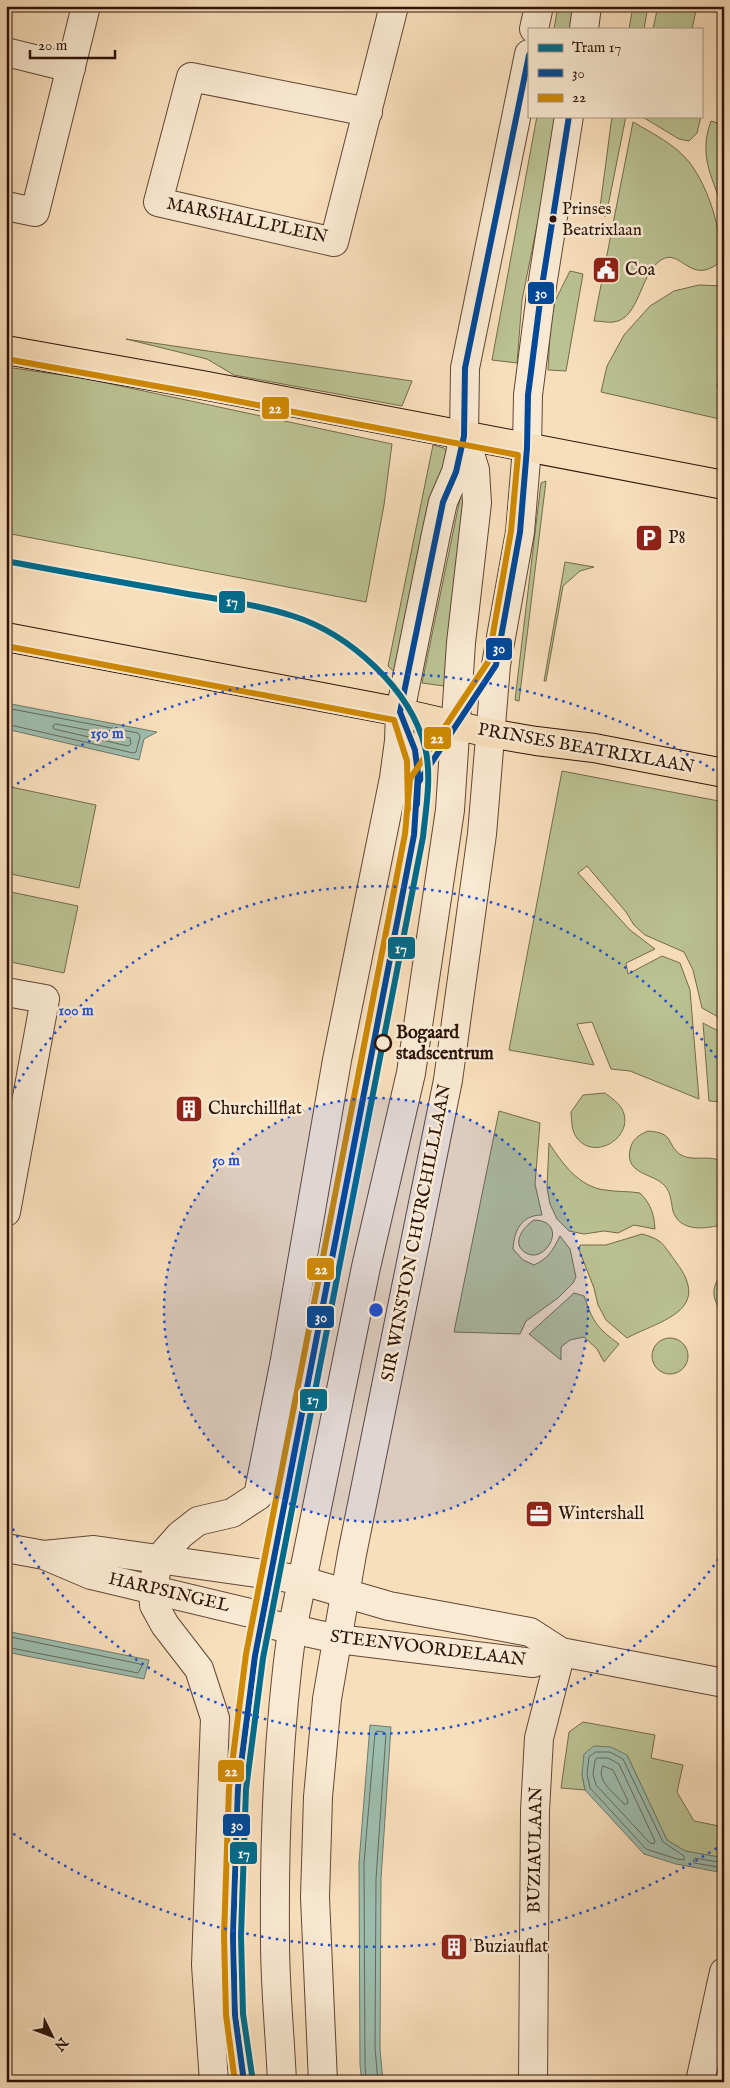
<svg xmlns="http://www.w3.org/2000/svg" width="730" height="2088" viewBox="0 0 730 2088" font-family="'IM FELL English',serif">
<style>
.green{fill:#bac292;stroke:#746a4c}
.water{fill:#9dbdae;stroke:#70796b}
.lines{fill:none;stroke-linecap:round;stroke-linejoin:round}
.shore{stroke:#65685a;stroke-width:1}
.minor-casing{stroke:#604634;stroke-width:30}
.major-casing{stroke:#2d1307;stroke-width:30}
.minor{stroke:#faead3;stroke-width:28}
.major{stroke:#f8dfbb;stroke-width:28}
.bus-1-casing{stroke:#faead3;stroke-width:10}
.bus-2-casing{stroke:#faead3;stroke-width:10}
.bus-1{stroke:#004899;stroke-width:6}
.bus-2{stroke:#cf8901;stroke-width:6}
.tram-1-casing{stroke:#faead3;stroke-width:10}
.tram-1{stroke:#006b8b;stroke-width:6}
.ring{fill:none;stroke:#1d4ed8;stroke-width:2.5;stroke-dasharray:2.5 5}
.bus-dot{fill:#2d1307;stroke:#faead3;stroke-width:2}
.stop-dot{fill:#faead3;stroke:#2d1307;stroke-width:2.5}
.labels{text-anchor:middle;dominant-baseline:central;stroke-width:5;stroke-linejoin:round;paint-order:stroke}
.bus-label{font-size:17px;fill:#2d1307;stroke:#faead3;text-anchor:start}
.street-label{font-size:18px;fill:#2d1307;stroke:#faead3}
.poi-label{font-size:18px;fill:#2d1307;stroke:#faead3;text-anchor:start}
.stop-label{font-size:18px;font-weight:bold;fill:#2d1307;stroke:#faead3;text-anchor:start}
.centre{fill:#1d4ed8;stroke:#faead3;stroke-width:2.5}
.ring-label{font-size:15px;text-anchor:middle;font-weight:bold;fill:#1d4ed8;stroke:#faead3;stroke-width:5;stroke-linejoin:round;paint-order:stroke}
.line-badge{stroke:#faead3;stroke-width:2}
.badge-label{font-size:14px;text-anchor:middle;font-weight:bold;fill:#fff}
</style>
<rect width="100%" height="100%" fill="#f8dfbb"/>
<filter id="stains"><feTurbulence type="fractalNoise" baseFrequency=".004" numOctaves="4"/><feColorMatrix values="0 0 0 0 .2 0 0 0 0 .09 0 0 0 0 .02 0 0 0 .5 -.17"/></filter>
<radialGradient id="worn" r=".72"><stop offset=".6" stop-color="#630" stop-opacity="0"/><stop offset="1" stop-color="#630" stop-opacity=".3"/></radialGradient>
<g class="green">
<polygon points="558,6 580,6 576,29 554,29"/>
<polygon points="633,6 648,6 644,29 629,29"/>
<polygon points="658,6 697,6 692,29 653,29"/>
<polygon points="537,116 559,116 522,300 517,363 492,360"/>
<polygon points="612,116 626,116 606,216 599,215"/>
<polygon points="641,116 701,116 697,133 689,141 679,139"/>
<path d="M711,121l13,4v89c-9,-34 -27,-55 -13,-93z"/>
<path d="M633,122c19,11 43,23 57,41 19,26 32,67 30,99 -30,25 -39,-15 -59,-2 -22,15 -21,58 -47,62 -6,1 -13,-1 -20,-1z"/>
<polygon points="570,271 583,274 566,371 548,370 551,316 555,301"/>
<polygon points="699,285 724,286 724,362 717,386 724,388 724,420 601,392 607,366 624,335 650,306 674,291"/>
<polygon points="126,339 412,381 402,406 234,375 207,359"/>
<polygon points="6,367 83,378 392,444 384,505 366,602 6,533"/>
<polygon points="433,445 444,448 453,462 402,679 388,666"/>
<polygon points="546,481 519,701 515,700 541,483"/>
<polygon points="462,489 467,491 451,687 422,683"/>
<polygon points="565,562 594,567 580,571 563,586 546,681 544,681"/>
<polygon points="562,771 724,802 724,1020 702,1008 693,970 684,952 645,935 634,925 626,912 587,866 578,873 630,930 655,949 626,963 628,974 662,956 680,963 690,990 699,1099 630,1071 611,1069 592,1022 577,1024 594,1065 509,1050"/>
<polygon points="6,786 96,805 79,888 6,873"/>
<polygon points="6,891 78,906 64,973 6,961"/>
<polygon points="703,1023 724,1034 724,1102 709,1101"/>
<path d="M605,1093c5,4 14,10 17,16 14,27 -27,53 -45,29 -6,-7 -5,-18 -6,-26l12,-17z"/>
<path d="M499,1111l41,12 -5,61 7,31c-20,0 -28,15 -29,34l10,11 11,5c14,-6 19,-15 26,-29l10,13 6,28 -3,6 -15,15 -32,23 -6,13 -66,-2z"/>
<path d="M648,1131c28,2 17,13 33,24 12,7 28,-1 43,7v62c-17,5 -44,9 -51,-13 -2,-9 -2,-18 -8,-25 -11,-13 -40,-11 -35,-36 2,-11 9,-15 18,-19z"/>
<path d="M549,1143c13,20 30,44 56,47 12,2 23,1 35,3 11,11 14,21 15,36l-21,-4 -16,8 -14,-2 -20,3 -15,-3 -12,-12 -7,-15 -3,-16z"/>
<path d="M534,1220c36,1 12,45 -8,33 -16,-9 -2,-27 8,-33z"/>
<path d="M642,1234c22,6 21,11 34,28 37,49 -15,58 -49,76l-21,-18 -8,-15 -4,-17 -15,-38 1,-5h26z"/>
<path d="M724,1272v40c-14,-11 -13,-28 0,-40z"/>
<path d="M574,1293l10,3c9,26 13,32 35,48l-15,18 -7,-13 -13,-12 -14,3 -9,7v13l-32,-26z"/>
<circle cx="670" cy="1356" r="18"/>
<polygon points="583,1722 655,1735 651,1758 683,1765 677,1792 694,1821 724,1827 724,1858 685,1851 667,1840 627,1755 582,1774 585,1790 561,1788 569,1732"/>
</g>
<g class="water">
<polygon points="6,703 157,732 144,739 139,760 6,729"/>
<polygon points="6,1631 149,1660 144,1679 6,1652"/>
<polygon points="370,1725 391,1727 381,1879 380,2049 383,2082 362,2082 360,2065 359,1863"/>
<polygon points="594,1746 611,1747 627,1755 667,1840 685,1851 724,1858 724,1873 676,1864 644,1854 585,1790 582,1774 584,1754"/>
</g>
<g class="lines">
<g class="shore">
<polyline points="6,708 138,733 140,736 136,752 133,753 6,724"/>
<polygon points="56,724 130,738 131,744 128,746 54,729 53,726"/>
<polyline points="6,1636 140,1664 142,1666 138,1673 6,1647"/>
<polygon points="596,1752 610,1752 623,1759 663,1842 684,1856 684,1860 677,1859 646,1849 590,1788 587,1774 589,1757"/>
<polygon points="597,1758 608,1758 619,1764 655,1841 654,1844 650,1843 596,1785 593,1774 595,1761"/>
<path d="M603,1766l10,4 15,31 -1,3h-3c-9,-11 -29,-23 -21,-38z"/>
<polyline points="724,1863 695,1858 693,1860 694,1863 724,1868"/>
<polyline points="366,2082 365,2064 364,1863 375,1733 377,1731 384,1732 386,1734 376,1879 375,2048 378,2082"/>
</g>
<g class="minor-casing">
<g id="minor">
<polyline points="534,29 539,6"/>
<polyline points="584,29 587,6"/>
<polyline points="6,52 71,68"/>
<polyline points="368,112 191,77 158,202 334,242 394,6"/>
<polyline points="6,206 35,212 86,6"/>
<polyline points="6,992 45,999 6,1212"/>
<polyline points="6,1548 44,1555 91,1575 263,1616 269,1624 338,1639 533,1663 561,1652"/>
<polyline points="44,1555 94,1550 278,1576 303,1581 389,1606 530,1632 561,1652 724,1683"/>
<polyline points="214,2082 206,1965 215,1718 199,1669 165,1625 154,1605 153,1590 158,1560 180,1535 198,1521 232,1513 258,1496 285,1360 337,1060 394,778 399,741 400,712 436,534 443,502 456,472 464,436 465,368 529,54"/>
<path d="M282,2082c-2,-47 -7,-94 -7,-141 -1,-103 3,-209 17,-311l74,-363 45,-194 39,-263 11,-167 16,-140 -2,-33 -10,-32"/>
<polyline points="323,2082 315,1897 318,1797 327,1699 352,1554 448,1080 482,834 496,665 520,532 527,448 528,395 542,286 569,116"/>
<polyline points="533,2082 535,1811 539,1738 561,1652"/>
<polyline points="700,2082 724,1972"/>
</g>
</g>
<g class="major-casing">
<g id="major">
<polyline points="6,350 202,385 724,485"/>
<polyline points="6,637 385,709 489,733 536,741 594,748 724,773"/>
</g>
</g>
<use href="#minor" class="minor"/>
<use href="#major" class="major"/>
<g class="bus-1-casing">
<g id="bus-1">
<polyline points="417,804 418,783 496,665 520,532 527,448 528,395 542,286 569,116"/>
<polyline points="244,2082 235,2015 233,1936 238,1788 255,1656 414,835 418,774 415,750 400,712 443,502 456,472 464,436 465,368 529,55"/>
</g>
</g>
<g class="bus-2-casing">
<g id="bus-2">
<polyline points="6,359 200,394 518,455 511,531 488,662 410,779 405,834 246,1654 229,1788 224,1936 226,2015 235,2082"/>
<polyline points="6,646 394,720 407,761 408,809"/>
</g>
</g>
<use href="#bus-1" class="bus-1"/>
<use href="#bus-2" class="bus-2"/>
<g class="tram-1-casing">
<path id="tram-1" d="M6,561c54,10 107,20 160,29 42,8 86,13 127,26 56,18 117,72 132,131 7,29 1,60 -2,90l-160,821 -17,131 -5,147 2,78 10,68"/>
</g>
<use href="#tram-1" class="tram-1"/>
</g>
<circle cx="376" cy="1310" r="212" fill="#1d4ed8" fill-opacity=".12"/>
<g class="ring">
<circle cx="376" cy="1310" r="212"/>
<path d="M723 1553A424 424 0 0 1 7 1519M7 1101A424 424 0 0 1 723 1067"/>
<path d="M723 1844A637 637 0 0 1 11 1832M11 788A637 637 0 0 1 723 776"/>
</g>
<defs>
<g id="civic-square" transform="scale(1.4375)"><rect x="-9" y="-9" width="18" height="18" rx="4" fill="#8f2418" stroke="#faead3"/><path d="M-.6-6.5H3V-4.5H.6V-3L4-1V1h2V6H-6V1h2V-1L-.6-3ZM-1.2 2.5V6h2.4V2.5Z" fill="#fff"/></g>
<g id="parking-square" transform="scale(1.4375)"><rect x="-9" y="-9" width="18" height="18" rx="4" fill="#8f2418" stroke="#faead3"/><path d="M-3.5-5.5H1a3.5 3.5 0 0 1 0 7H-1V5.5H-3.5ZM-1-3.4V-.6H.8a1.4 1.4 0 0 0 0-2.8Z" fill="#fff"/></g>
<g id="building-square" transform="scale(1.4375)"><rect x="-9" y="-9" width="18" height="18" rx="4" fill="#8f2418" stroke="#faead3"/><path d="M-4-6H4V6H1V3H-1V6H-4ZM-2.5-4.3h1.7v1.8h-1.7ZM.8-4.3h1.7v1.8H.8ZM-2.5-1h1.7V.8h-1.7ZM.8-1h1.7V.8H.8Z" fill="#fff"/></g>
<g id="office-square" transform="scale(1.4375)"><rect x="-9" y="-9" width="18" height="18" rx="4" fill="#8f2418" stroke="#faead3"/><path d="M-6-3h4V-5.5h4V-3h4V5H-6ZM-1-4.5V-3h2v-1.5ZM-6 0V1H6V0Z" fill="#fff"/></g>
</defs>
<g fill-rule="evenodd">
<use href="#civic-square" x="606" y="270"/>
<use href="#parking-square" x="649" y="538"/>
<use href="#building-square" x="189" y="1109"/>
<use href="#office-square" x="539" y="1514"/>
<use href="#building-square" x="454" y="1947"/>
</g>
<circle class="bus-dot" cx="553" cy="219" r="4.5"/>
<circle class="stop-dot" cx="383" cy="1043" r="8"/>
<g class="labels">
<g class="bus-label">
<text x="562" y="209">Prinses<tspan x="562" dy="21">Beatrixlaan</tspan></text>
</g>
<g class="street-label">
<text transform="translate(247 221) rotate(12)">MARSHALLPLEIN</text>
<text transform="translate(586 749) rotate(10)">PRINSES BEATRIXLAAN</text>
<text transform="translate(417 1233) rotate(-79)">SIR WINSTON CHURCHILLLAAN</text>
<text transform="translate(169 1593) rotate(13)">HARPSINGEL</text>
<text transform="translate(428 1649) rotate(7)">STEENVOORDELAAN</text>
<text transform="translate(536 1850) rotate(-89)">BUZIAULAAN</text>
</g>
<g class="poi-label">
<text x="625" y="270">Coa</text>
<text x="668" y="538">P8</text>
<text x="208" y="1109">Churchillflat</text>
<text x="558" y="1514">Wintershall</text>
<text x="473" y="1947">Buziauflat</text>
</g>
<g class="stop-label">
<text x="396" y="1033">Bogaard<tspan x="396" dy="21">stadscentrum</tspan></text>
</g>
</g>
<circle cx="376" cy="1310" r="8" class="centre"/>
<g class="ring-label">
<text x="107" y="738">150 m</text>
<text x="76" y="1015">100 m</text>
<text x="226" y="1165">50 m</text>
</g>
<g class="line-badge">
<rect x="527" y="281" width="28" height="24" rx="5" fill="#004899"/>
<rect x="261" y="396" width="29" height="24" rx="5" fill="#cf8901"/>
<rect x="218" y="590" width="28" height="24" rx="5" fill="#006b8b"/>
<rect x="485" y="637" width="28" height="24" rx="5" fill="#004899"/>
<rect x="423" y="726" width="29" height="24" rx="5" fill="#cf8901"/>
<rect x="387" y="936" width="29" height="24" rx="5" fill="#006b8b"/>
<rect x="306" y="1257" width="29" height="24" rx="5" fill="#cf8901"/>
<rect x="306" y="1305" width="29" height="24" rx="5" fill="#004899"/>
<rect x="299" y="1388" width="29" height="24" rx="5" fill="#006b8b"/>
<rect x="217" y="1759" width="28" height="24" rx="5" fill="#cf8901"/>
<rect x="222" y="1813" width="29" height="24" rx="5" fill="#004899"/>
<rect x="229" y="1841" width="29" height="24" rx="5" fill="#006b8b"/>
</g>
<g class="badge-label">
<text x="541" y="298">30</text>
<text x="275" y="413">22</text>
<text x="232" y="606">17</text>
<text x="499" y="653">30</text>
<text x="437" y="743">22</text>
<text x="401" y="953">17</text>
<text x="321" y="1274">22</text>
<text x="321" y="1322">30</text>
<text x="313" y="1404">17</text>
<text x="231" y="1776">22</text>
<text x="237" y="1830">30</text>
<text x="244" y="1858">17</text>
</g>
<rect width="730" height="2088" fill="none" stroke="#f8dfbb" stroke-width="25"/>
<rect x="8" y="8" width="715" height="2073" fill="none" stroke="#2d1307" stroke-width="2.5"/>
<rect x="12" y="12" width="705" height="2063" fill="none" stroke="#2d1307"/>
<rect x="528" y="28" width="175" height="90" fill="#faead3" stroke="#a89481"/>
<rect x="538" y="44" width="25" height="8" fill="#006b8b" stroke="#a89481"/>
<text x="572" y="52" font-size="15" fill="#2d1307">Tram 17</text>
<rect x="538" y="69" width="25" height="8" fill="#004899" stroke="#a89481"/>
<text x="572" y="78" font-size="15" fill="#2d1307">30</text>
<rect x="538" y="94" width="25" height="8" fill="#cf8901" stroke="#a89481"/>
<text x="572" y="102" font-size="15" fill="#2d1307">22</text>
<g transform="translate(52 2036) rotate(132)" stroke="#faead3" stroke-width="4" paint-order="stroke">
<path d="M0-4L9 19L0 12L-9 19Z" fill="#2d1307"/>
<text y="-8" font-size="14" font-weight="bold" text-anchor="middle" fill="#2d1307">N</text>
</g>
<path d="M30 50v8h85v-8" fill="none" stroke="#2d1307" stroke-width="2.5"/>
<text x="38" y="50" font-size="15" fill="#2d1307" stroke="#faead3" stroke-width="4" paint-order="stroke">20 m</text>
<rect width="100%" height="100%" filter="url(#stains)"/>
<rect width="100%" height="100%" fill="url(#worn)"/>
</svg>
